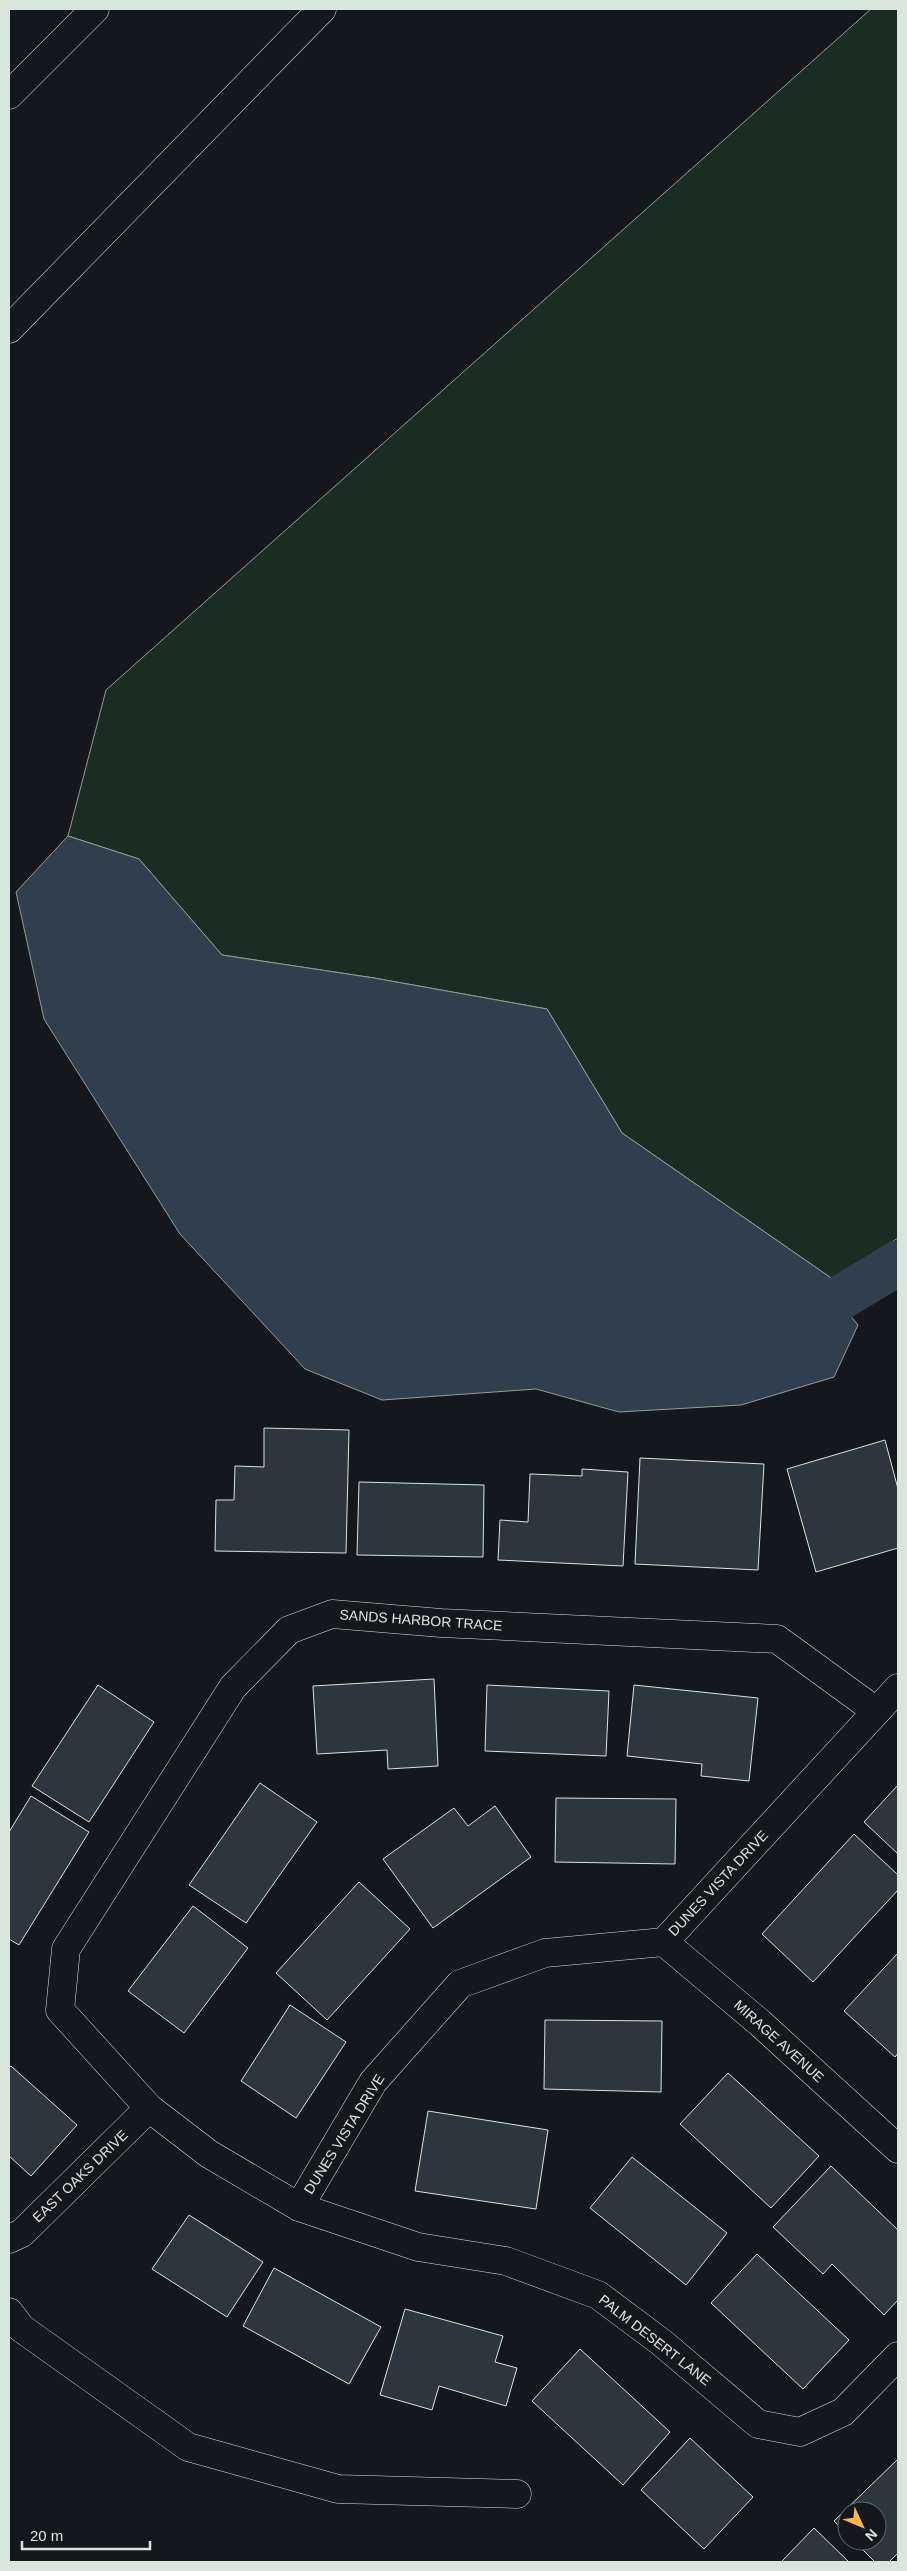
<svg xmlns="http://www.w3.org/2000/svg" width="907" height="2571" viewBox="0 0 907 2571" font-family="Helvetica,sans-serif">
<style>
.green{fill:#1a2d24;stroke:#939e99}
.water{fill:#2f3f4d;stroke:#939e99}
.lines{fill:none;stroke-linecap:round;stroke-linejoin:round}
.canal{stroke:#2f3f4d;stroke-width:45}
.building{fill:#2c363c;stroke:#d8e6dc}
.minor-casing{stroke:#d8e6dc;stroke-width:29}
.minor{stroke:#14181c;stroke-width:28}
.labels{text-anchor:middle;dominant-baseline:central;stroke-width:4;stroke-linejoin:round;paint-order:stroke}
.street-label{font-size:14px;fill:#d8e6dc;stroke:#14181c}
</style>
<rect width="100%" height="100%" fill="#14181c"/>
<polygon class="green" points="871,9 898,9 898,1238 834,1280 622,1133 547,1009 374,978 222,955 139,859 68,836 106,690"/>
<polygon class="water" points="68,836 139,859 222,955 374,978 547,1009 622,1133 834,1280 837,1300 858,1325 834,1377 741,1405 619,1412 536,1389 382,1400 305,1369 180,1234 44,1019 16,892"/>
<g class="lines">
<polyline class="canal" points="837,1300 898,1263"/>
</g>
<g class="building">
<polygon points="264,1428 349,1430 346,1553 215,1551 216,1500 234,1500 235,1466 264,1467"/>
<polygon points="885,1440 898,1489 898,1548 816,1572 787,1469"/>
<polygon points="640,1458 764,1464 758,1570 635,1564"/>
<polygon points="582,1469 628,1472 623,1566 498,1560 500,1520 528,1522 530,1474 582,1476"/>
<polygon points="359,1482 484,1485 483,1557 357,1555"/>
<polygon points="434,1679 438,1766 388,1769 387,1750 317,1754 313,1686"/>
<polygon points="98,1685 154,1722 89,1822 32,1786"/>
<polygon points="487,1685 609,1691 606,1756 485,1751"/>
<polygon points="634,1685 758,1698 749,1781 701,1776 702,1764 627,1756"/>
<polygon points="260,1783 317,1822 246,1923 189,1885"/>
<polygon points="898,1785 898,1854 864,1822"/>
<polygon points="31,1796 89,1832 19,1945 9,1939 9,1832"/>
<polygon points="556,1798 676,1799 675,1864 555,1862"/>
<polygon points="495,1806 531,1857 433,1928 383,1859 454,1808 468,1826"/>
<polygon points="854,1834 898,1875 898,1890 813,1982 762,1934"/>
<polygon points="359,1882 410,1929 327,2020 276,1973"/>
<polygon points="193,1906 248,1948 184,2033 128,1991"/>
<polygon points="898,1953 898,2053 895,2057 844,2011"/>
<polygon points="290,2005 346,2042 296,2118 241,2081"/>
<polygon points="545,2020 662,2021 661,2092 544,2089"/>
<polygon points="11,2066 77,2125 31,2176 9,2156 9,2068"/>
<polygon points="728,2073 819,2156 771,2208 680,2124"/>
<polygon points="428,2111 548,2130 536,2209 415,2191"/>
<polygon points="632,2157 727,2233 686,2285 590,2208"/>
<polygon points="831,2166 898,2230 898,2300 884,2315 832,2264 823,2274 773,2227"/>
<polygon points="189,2215 263,2262 227,2317 152,2269"/>
<polygon points="757,2254 849,2340 803,2389 711,2303"/>
<polygon points="274,2268 381,2327 349,2384 243,2326"/>
<polygon points="405,2309 503,2336 495,2362 517,2368 506,2406 439,2386 432,2410 380,2395"/>
<polygon points="580,2349 670,2432 623,2485 532,2401"/>
<polygon points="690,2438 753,2497 704,2549 641,2490"/>
<polygon points="898,2459 898,2553 889,2562 875,2562 854,2541 877,2541 877,2511 847,2511 847,2534 834,2521"/>
<polygon points="814,2528 849,2562 781,2562"/>
</g>
<g class="lines">
<g class="minor-casing">
<g id="minor">
<polyline points="9,95 95,9"/>
<polyline points="9,329 322,9"/>
<polyline points="876,1711 777,1639 441,1623 332,1614 289,1630 233,1687 66,1949 60,2010 149,2108 209,2154 299,2207 418,2247 506,2261 598,2295 661,2342 758,2424 800,2432 843,2412 898,2356"/>
<polyline points="664,1942 760,2023 898,2149"/>
<polyline points="299,2207 373,2082 460,1984 545,1953 664,1942 898,1688"/>
<polyline points="9,2239 22,2233 149,2108"/>
<polyline points="9,2312 21,2328 188,2447 338,2489 517,2494"/>
</g>
</g>
<use href="#minor" class="minor"/>
</g>
<g class="labels">
<g class="street-label">
<text transform="translate(421 1620) rotate(4)">SANDS HARBOR TRACE</text>
<text transform="translate(718 1883) rotate(-47)">DUNES VISTA DRIVE</text>
<text transform="translate(779 2041) rotate(42)">MIRAGE AVENUE</text>
<text transform="translate(344 2134) rotate(-58)">DUNES VISTA DRIVE</text>
<text transform="translate(80 2176) rotate(-44)">EAST OAKS DRIVE</text>
<text transform="translate(655 2340) rotate(38)">PALM DESERT LANE</text>
</g>
</g>
<rect width="907" height="2571" fill="none" stroke="#d8e6dc" stroke-width="20"/>
<g transform="translate(862 2526) rotate(134)"><circle r="24" fill="#14181c" stroke="#626a69"/>
<path d="M0-4L9 19L0 12L-9 19Z" fill="#ffb74d"/>
<text y="-8" font-size="14" font-weight="bold" text-anchor="middle" fill="#d8e6dc">N</text>
</g>
<path d="M22 2541v8h128v-8" fill="none" stroke="#d8e6dc" stroke-width="2.5"/>
<text x="30" y="2541" font-size="15" fill="#d8e6dc" stroke="#14181c" stroke-width="4" paint-order="stroke">20 m</text>
</svg>
